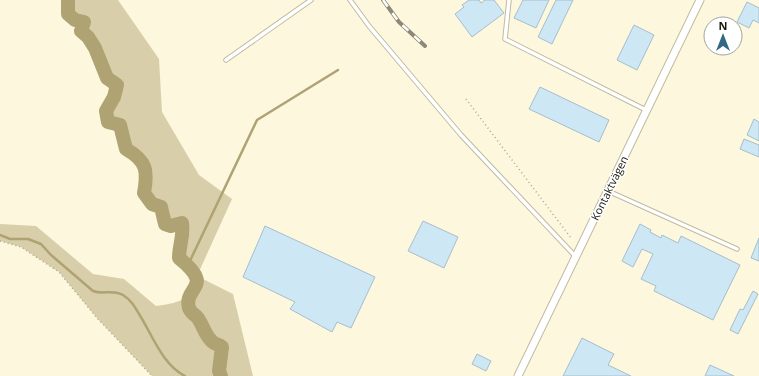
<svg xmlns="http://www.w3.org/2000/svg" width="759" height="376" viewBox="0 0 759 376" font-family="'Open Sans',sans-serif">
<style>
.green{fill:#d8cfaa}
.lines{fill:none;stroke-linecap:round;stroke-linejoin:round}
.stream{stroke:#afa273;stroke-width:2.5}
.river{stroke:#afa273;stroke-width:14}
.building{fill:#cde7f5;stroke:#a6becc}
.lane-casing{stroke:#c0baa2;stroke-width:5.5}
.street-casing{stroke:#c0baa2;stroke-width:9}
.path{stroke:#aba693;stroke-width:1.5;stroke-dasharray:1 3;stroke-linecap:butt}
.lane{stroke:#fff;stroke-width:3.5}
.street{stroke:#fff;stroke-width:7}
.rail-casing{stroke:#8d8978;stroke-width:4}
.rail{stroke:#fff;stroke-width:2.5;stroke-dasharray:8;stroke-linecap:butt}
.labels{text-anchor:middle;dominant-baseline:central;stroke-width:3;stroke-linejoin:round;paint-order:stroke}
.street-label{font-size:11px;fill:#1a180f;stroke:#fff}
</style>
<rect width="100%" height="100%" fill="#fdf7de"/>
<path class="green" d="M68,0h50l41,59 3,53 37,63 33,24 -35,77 36,18 20,82h-101l-55,-58 -38,-46 -38,-25 -21,-6v-17l36,2 57,48 31,5 32,27c20,-3 30,-4 42,-22 -2,-12 -10,-19 -19,-26 0,-12 5,-23 3,-35l-11,3 -6,-2 -4,-16 -9,-4 -8,-11c4,-22 3,-32 -18,-44l-6,-24 -12,-3 -2,-11 8,-14 3,-12 -10,-7 -12,-30 -7,-11 -7,-6 3,-9 -9,-2 -7,-6z"/>
<g class="lines">
<g class="stream">
<path d="M0,235l10,4h18l13,5 10,11 42,36c10,4 20,-2 30,4 8,5 12,12 16,19 14,22 23,50 46,62"/>
<polyline points="188,265 257,120 338,70"/>
</g>
<path class="river" d="M68,0v14l7,6 9,2 -3,9 7,6 7,11 12,30 10,7 -3,12 -8,14 2,11 12,3 6,24c21,12 22,22 18,44l8,11 9,3 4,17 6,2 11,-3c2,12 -3,23 -3,35 37,30 4,28 10,50 2,5 5,6 8,9 6,7 8,20 17,26 3,2 5,1 8,4l-3,24 2,5"/>
</g>
<g class="building">
<polygon points="469,0 479,0 481,3 485,0 494,0 504,13 472,37 455,14 464,7 462,5"/>
<polygon points="523,0 549,0 536,28 514,18"/>
<polygon points="556,0 573,0 552,44 538,37"/>
<polygon points="747,2 759,8 759,23 753,20 749,28 737,22"/>
<polygon points="634,25 654,35 637,70 617,60"/>
<polygon points="540,87 609,120 599,142 529,109"/>
<polygon points="754,119 759,122 759,141 747,135"/>
<polygon points="744,139 759,145 759,157 740,149"/>
<polygon points="423,221 458,237 444,268 408,251"/>
<polygon points="640,224 651,230 650,232 661,238 662,235 678,243 681,236 740,265 713,320 654,291 656,286 641,279 653,254 642,249 633,267 622,261"/>
<polygon points="265,226 375,277 351,328 337,322 332,332 290,309 295,302 243,277"/>
<polygon points="759,238 759,261 751,258"/>
<polygon points="753,291 758,294 738,334 730,330 740,309 743,310"/>
<polygon points="582,338 614,354 608,365 631,376 563,376"/>
<polygon points="477,354 491,361 486,371 472,364"/>
<polygon points="710,365 734,376 705,376"/>
</g>
<g class="lines">
<g class="lane-casing">
<g id="lane">
<polyline points="350,0 369,26 461,135 576,257"/>
<polyline points="509,0 505,39 646,110"/>
<polyline points="226,60 311,0"/>
<polyline points="608,191 737,249"/>
</g>
</g>
<g class="street-casing">
<polyline id="street" points="518,376 700,0"/>
</g>
<g class="path">
<polyline points="466,99 571,238"/>
<polyline points="0,241 21,247 59,272 97,318 152,376"/>
</g>
<use href="#lane" class="lane"/>
<use href="#street" class="street"/>
<g class="rail-casing">
<polyline id="rail" points="383,0 399,22 425,46"/>
</g>
<use href="#rail" class="rail"/>
</g>
<g class="labels">
<g class="street-label">
<text transform="translate(609 188) rotate(-64)">Kontaktvägen</text>
</g>
</g>
<g transform="translate(723 36)"><circle r="19" fill="#ffffff" stroke="#a3a39f"/>
<path d="M0-3L7 15L0 10L-7 15Z" fill="#326983"/>
<text y="-6" font-size="11" font-weight="bold" text-anchor="middle" fill="#1a180f">N</text>
</g>
</svg>
